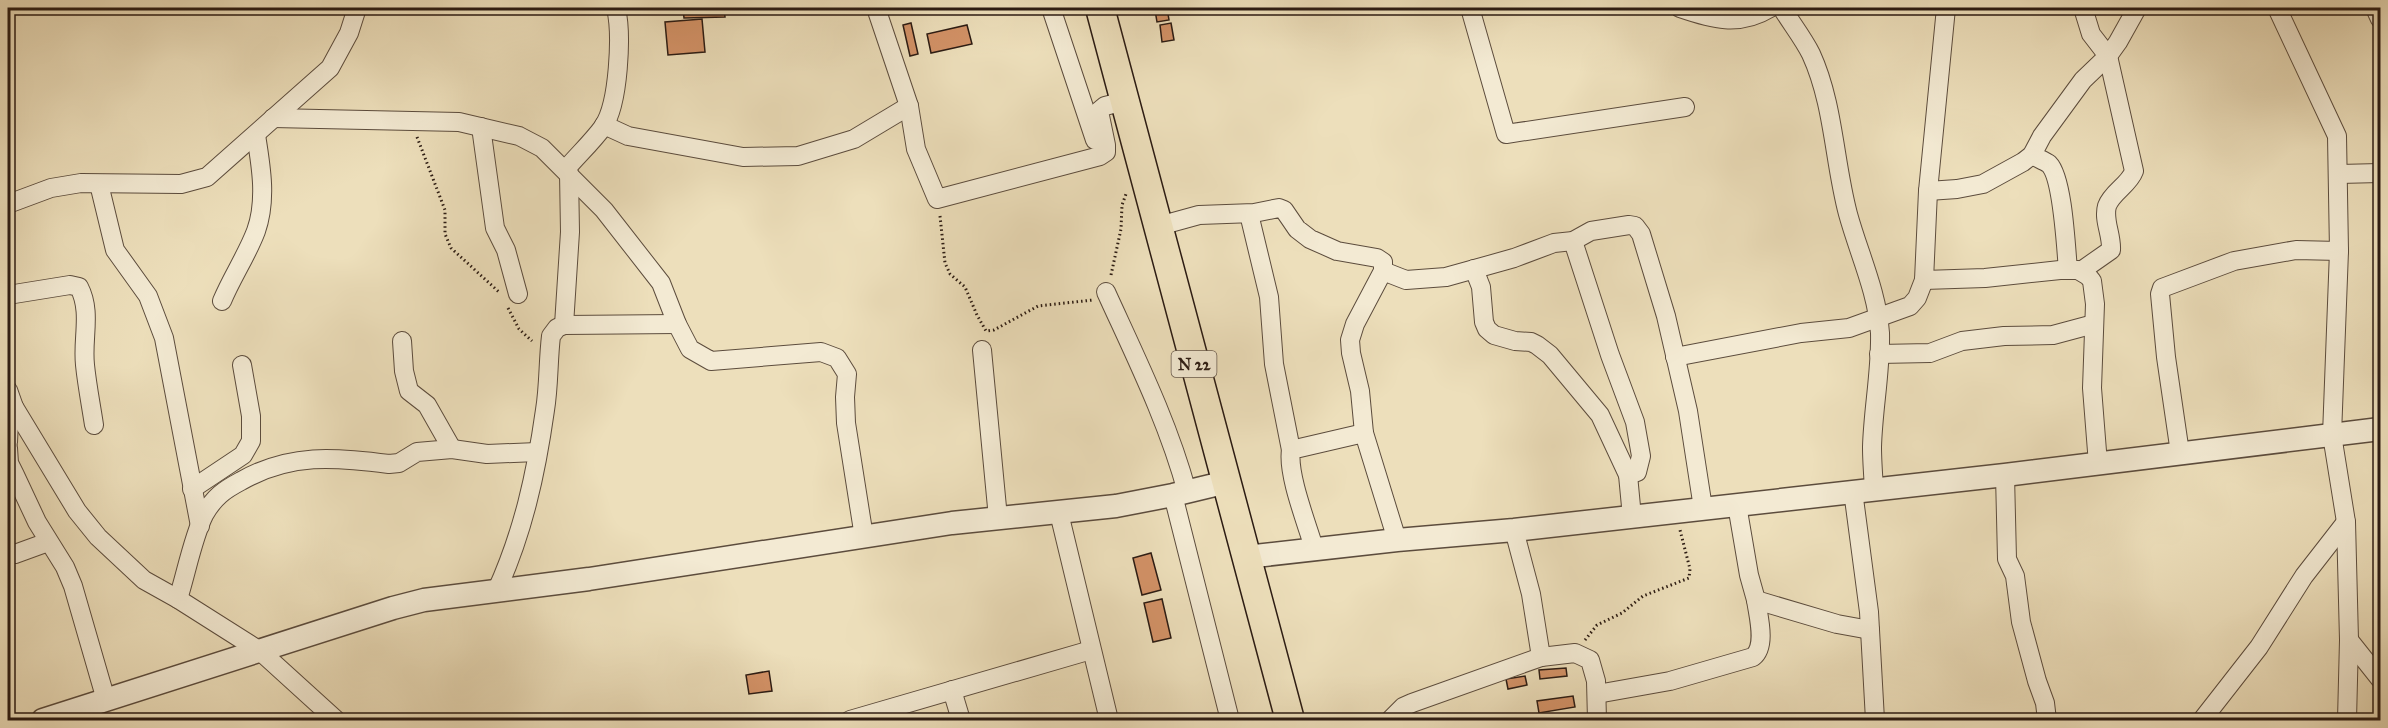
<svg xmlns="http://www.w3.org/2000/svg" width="2388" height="728" viewBox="0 0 2388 728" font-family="'IM FELL Great Primer',serif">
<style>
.building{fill:#d39267;stroke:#2b1b13;stroke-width:1.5}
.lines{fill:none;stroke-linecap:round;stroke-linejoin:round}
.minor-casing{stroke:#5c4c3d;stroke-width:20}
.tertiary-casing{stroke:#5c4c3d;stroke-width:25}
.primary-casing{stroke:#2b1b13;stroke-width:31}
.path{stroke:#2b1b13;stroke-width:3;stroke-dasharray:1.5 3;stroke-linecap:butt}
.minor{stroke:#f3ead3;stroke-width:18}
.tertiary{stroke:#f3ead3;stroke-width:22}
.primary{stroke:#eddfbb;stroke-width:28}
.labels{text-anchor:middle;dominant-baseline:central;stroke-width:4.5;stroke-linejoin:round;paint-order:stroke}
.shield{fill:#f3ead3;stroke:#67594d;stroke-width:1.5}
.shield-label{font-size:16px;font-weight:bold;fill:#2b1b13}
</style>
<rect width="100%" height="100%" fill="#eddfbb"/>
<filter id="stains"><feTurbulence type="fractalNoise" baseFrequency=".00333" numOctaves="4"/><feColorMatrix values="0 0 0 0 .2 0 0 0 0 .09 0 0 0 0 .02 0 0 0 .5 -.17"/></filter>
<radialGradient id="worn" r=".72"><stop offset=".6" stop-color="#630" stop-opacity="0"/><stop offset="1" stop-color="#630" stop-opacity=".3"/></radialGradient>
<g class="building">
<polygon points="683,8 724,8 725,17 684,18"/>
<polygon points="1167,8 1169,20 1157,22 1155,10"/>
<polygon points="702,19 705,52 668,55 665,22"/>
<polygon points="911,23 918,54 910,56 903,25"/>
<polygon points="1171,23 1174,40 1162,42 1160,25"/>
<polygon points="967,25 972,44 931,53 927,34"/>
<polygon points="1151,553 1161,590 1142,595 1133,558"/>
<polygon points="1162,599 1171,638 1153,642 1144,603"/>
<polygon points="1566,668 1567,676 1540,679 1539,670"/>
<polygon points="769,671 772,691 749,694 746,675"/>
<polygon points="1525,676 1527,685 1508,689 1506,679"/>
<polygon points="1573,696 1575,707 1539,713 1537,701"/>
</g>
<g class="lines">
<g class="minor-casing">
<g id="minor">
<polyline points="876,8 909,106 916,149 937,199 1100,156 1106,152 1106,145 1099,111 1105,106 1125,101"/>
<polyline points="1051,8 1095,140"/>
<polyline points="1470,8 1506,134 1685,107"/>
<path d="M1680,8c32,11 59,19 90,0"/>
<path d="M1782,8c9,15 21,30 29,46 23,50 23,108 37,160 11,40 29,77 32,119 1,38 -7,76 -8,114 0,13 1,27 2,41"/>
<polyline points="2277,8 2337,136 2339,251 2332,435 2346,522 2349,640 2347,720"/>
<polyline points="2375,8 2380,19"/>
<polyline points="273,118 459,122 519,136 542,148 604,210 661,283 677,324 690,349 711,361 821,352 837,358 847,374 845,397 846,423 864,537"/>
<polyline points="604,125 628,136 743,157 798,156 854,139 909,106"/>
<polyline points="481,127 495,228 506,250 518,294"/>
<path d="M2032,155c5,3 13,6 17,9 14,14 17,85 19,106"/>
<path d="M566,169c12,-14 26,-27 37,-42 16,-23 19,-93 13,-119"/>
<polyline points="2339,174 2380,173"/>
<polyline points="99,184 115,250 148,296 164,338 200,526"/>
<polyline points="1928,191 1957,189 1983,184 2023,162 2032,155 2042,136 2083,80 2108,56 2118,42 2137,8"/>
<polyline points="8,204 51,188 81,183 181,184 207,177 330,68 349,33 357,8"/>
<polyline points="1249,214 1269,297 1274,364 1291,450"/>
<polyline points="1159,226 1199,215 1254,213 1279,208 1284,210 1297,229 1310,239 1337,251 1377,258 1383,262 1383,271 1406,280 1446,277 1514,258 1554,243 1573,241 1591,231 1629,225 1635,226 1641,234 1666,316 1688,411 1703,508"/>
<polyline points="1573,241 1610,355 1635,422 1641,456 1637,472 1628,475"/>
<polyline points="1474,269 1481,287 1484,322 1487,329 1494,335 1515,341 1531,342 1537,345 1550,355 1600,415 1628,475 1632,517"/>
<polyline points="1383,271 1355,324 1350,340 1351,353 1360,391 1364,433 1397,540"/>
<path d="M2081,271l30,-21c1,-15 -8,-30 -4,-44 5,-14 22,-21 27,-35l-26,-115 -17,-22 -8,-26"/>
<polyline points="1924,280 1985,278 2060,270 2078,270 2088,276 2092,281 2095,304 2092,388 2098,464"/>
<path d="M1106,292c30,66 62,130 81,200"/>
<path d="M8,295l62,-10 9,2c13,25 3,51 6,78 2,20 6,40 9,60"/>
<path d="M222,301c10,-24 25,-46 34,-70 11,-31 5,-65 0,-96"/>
<polyline points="564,325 570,232 569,173"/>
<polyline points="402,341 404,371 409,391 427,405 452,449"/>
<polyline points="982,350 998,518"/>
<polyline points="1879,354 1930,353 1962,341 2004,336 2053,335 2094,324"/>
<polyline points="1675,357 1801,333 1849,328 1910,306 1917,298 1924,280 1928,191 1946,8"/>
<polyline points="8,390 14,407 9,421 8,442"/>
<polyline points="14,407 77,511 98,537 144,580 178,599 260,651 336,720"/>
<polyline points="8,448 9,463 15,475 37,522 65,567 73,586 106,700"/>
<polyline points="2180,453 2166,357 2160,294 2162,288 2234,261 2296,250 2339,251"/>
<polyline points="2005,475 2007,559 2015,576 2021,622 2037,681 2045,703 2047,720"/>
<polyline points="192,489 243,455 251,441 251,416 242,365"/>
<polyline points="1853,491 1869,612 1875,720"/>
<polyline points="1173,495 1230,720"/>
<polyline points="1737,505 1749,575 1756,600 1837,624 1870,630"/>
<polyline points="1059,513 1109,720"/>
<polyline points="1514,530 1531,594 1541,657"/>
<path d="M1314,548c-7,-24 -27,-74 -23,-98l73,-17"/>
<polyline points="8,554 15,554 48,542"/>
<path d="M496,592c27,-59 40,-118 49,-182 4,-24 3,-49 6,-74l6,-8 7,-3 113,-1"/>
<path d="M178,599c8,-25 15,-62 26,-84 10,-18 20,-25 37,-34 49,-28 94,-24 148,-17l10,-1 18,-11 35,-3 35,5 50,-2"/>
<polyline points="2349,640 2380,679"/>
<polyline points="952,690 961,720"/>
<path d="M1597,694l73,-13 83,-24c14,-11 5,-42 3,-57"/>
<polyline points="850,720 1091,650"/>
<polyline points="1390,720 1403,707 1412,703 1541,657 1575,653 1590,660 1596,681 1597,720"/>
<polyline points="2202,720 2259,647 2304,576 2346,522"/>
</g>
</g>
<g class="tertiary-casing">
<g id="tertiary">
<polyline points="1246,557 1397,540 1514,530 2005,475 2380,429"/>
<polyline points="43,720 393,608 424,600 589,579 952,523 1116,506 1173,495 1227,482"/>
</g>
</g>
<g class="primary-casing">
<polyline id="primary" points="1100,8 1290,720"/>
</g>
<g class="path">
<polyline points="417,137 445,210 445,234 451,248 499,292"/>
<polyline points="940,216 945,263 950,274 965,287 977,315 986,331 994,330 1038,306 1093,300"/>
<polyline points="1111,275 1121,229 1122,205 1126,194"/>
<polyline points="508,308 519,329 532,341"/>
<polyline points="1585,640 1597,625 1622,613 1643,596 1689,578 1690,569 1680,530"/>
</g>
<use href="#minor" class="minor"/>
<use href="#tertiary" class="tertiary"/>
<use href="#primary" class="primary"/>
</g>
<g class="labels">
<rect class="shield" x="1171.5" y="351" width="45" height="26" rx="4.5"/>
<g class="shield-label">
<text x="1194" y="364">N 22</text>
</g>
</g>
<rect width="2388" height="728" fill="none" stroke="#eddfbb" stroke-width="30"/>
<rect x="9" y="9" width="2370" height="710" fill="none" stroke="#2b1b13" stroke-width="3"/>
<rect x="15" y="15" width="2358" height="698" fill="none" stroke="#2b1b13" stroke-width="1.5"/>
<rect width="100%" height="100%" filter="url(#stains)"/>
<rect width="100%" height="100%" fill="url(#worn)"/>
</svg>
